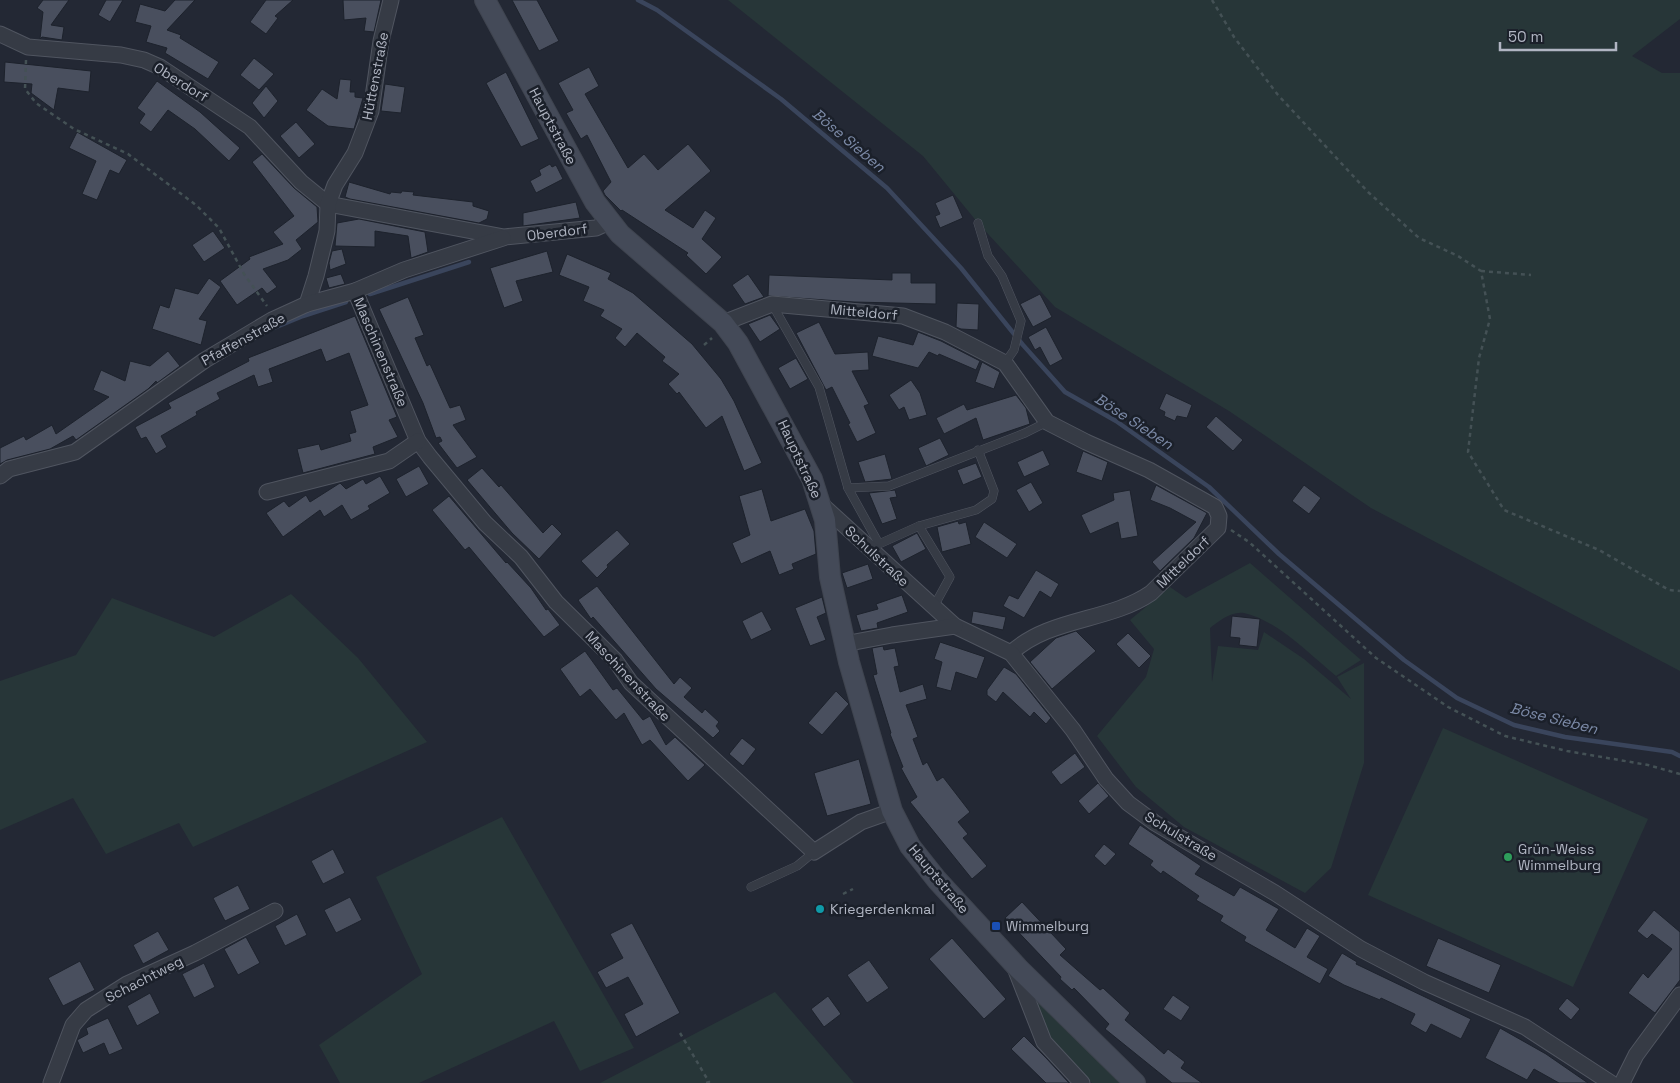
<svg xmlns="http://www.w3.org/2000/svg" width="1680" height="1083" viewBox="0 0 1680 1083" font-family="'Space Grotesk',sans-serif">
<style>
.green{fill:#273638}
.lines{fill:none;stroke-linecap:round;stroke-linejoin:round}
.stream{stroke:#3a455c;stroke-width:4.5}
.building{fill:#494f5e;stroke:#1d222c}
.service-casing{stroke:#505560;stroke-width:9}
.minor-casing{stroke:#505560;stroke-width:17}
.secondary-casing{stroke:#3f444f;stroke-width:22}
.path{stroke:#445155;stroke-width:2.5;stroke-dasharray:4 4;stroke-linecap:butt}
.service{stroke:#363b45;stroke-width:8}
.minor{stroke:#363b45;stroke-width:15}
.secondary{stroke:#444a58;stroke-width:20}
.leisure-dot{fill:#2e9e5b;stroke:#1b202a;stroke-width:2}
.culture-dot{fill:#0f9aa8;stroke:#1b202a;stroke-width:2}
.transit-dot{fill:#1a4fb4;stroke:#1b202a;stroke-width:2}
.labels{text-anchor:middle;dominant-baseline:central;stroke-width:5;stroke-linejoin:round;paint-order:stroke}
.street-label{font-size:14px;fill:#b0b5c2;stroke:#1b202a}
.poi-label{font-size:14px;fill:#b0b5c2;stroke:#1b202a;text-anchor:start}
.water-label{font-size:15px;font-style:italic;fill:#7c8aa7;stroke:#1b202a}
</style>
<rect width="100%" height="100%" fill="#232834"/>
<g class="green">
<polygon points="728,0 1680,0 1680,19 1632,56 1662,73 1680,73 1680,671 1371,508 1229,411 1055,307 978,223 923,156"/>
<path d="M1250,563l111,97 -25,16c-26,-21 -59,-56 -92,-63 -13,-2 -25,8 -34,15l2,54 6,-36 40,4 6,-18 40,27 47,40 -14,-22 27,-14v100l-33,105 -26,25 -121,-66 -48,-40 -39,-51 49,-59 8,-28 -24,-29 40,-33 16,11z"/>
<polygon points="291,594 358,658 427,742 193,847 179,823 106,854 73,798 0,830 0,681 76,655 112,598 214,637"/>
<polygon points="1443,728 1648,819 1573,987 1368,895"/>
<polygon points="502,817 634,1048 580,1071 554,1021 419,1083 340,1083 319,1045 422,974 376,877"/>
<polygon points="775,992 854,1083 600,1083"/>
<polygon points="1032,993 1128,1083 1092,1083 1047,1037"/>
</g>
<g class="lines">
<g class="stream">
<polyline points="638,0 657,10 781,99 887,188 961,268 1023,345 1065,392 1116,421 1209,487 1279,554 1404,660 1457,698 1514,725 1565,737 1672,752 1680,756"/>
<polyline points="370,294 469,262"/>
<polyline points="264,332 303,316 346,302"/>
</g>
</g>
<g class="building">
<polygon points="43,0 69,0 51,25 64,27 62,40 42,37 40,39 43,12 37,8"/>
<polygon points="106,0 123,0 110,22 98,15"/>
<polygon points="175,0 195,0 167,30 181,35 180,38 219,62 208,79 165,53 167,48 146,42 151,26 135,22 140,4 165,11"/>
<polygon points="266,0 293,0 275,16 278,18 266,34 250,22"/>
<polygon points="343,0 381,0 374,32 364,31 366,18 344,20"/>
<polygon points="512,0 537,0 559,41 539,51"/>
<polygon points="254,58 274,74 259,90 240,75"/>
<polygon points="5,62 91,71 89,92 58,88 54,110 31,93 32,84 4,82"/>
<polygon points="589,67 599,86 585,94 628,168 644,154 658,170 688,144 711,171 665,210 693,228 705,210 716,218 702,239 722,257 706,274 686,255 688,253 622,210 621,211 605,195 603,191 611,182 587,135 581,139 566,113 573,110 558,83"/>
<polygon points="506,72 539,139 521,147 486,83"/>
<polygon points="340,79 351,80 350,92 355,92 355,97 363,98 354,129 328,126 306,110 322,89 337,99"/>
<polygon points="157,81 200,112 240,148 229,161 195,129 168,110 151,132 139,123 145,114 137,108"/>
<polygon points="385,84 405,87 401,113 381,111"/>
<polygon points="266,86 278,101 264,118 252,103"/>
<polygon points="296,122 315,144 299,158 280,136"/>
<polygon points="77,132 127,160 119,174 110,170 97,200 82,194 96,161 69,148"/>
<polygon points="262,154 294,188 317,207 318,222 296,240 302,249 288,260 263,269 277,287 267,294 262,288 237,305 220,281 250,259 249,257 283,244 273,232 294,216 252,162"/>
<polygon points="550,164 552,167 556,165 563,179 536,193 530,181 541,175 539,170"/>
<polygon points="349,182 390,194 391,192 401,193 402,191 414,192 413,195 473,202 473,206 489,211 487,219 479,223 350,199 345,197"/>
<polygon points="953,195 963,218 940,228 935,216 940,214 935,203"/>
<polygon points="576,202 580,218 523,226 523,213"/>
<polygon points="359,219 425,232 428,252 411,258 408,236 375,231 375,247 335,246 337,223"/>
<polygon points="213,231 225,248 204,262 192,245"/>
<polygon points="342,249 346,264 330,270 329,263 332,251"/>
<polygon points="547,251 553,272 516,281 523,301 504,308 490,268"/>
<polygon points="567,254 611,273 608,279 633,293 692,344 721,379 734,401 762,463 744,471 722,416 706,428 679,392 677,394 668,384 679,374 662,361 665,357 637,333 625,347 615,338 622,329 600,316 604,310 583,301 589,287 559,275"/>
<polygon points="892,273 911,273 911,283 936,283 936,304 854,302 768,296 769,275 892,280"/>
<polygon points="341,274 345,284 329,288 326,278"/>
<polygon points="748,274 764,297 745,304 732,285"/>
<polygon points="209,278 221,287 199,319 207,321 201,345 152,329 160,305 169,308 175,288 198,294"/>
<polygon points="1040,294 1052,317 1033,327 1020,304"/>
<polygon points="408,297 424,335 415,338 427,366 430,364 450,408 460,405 466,420 453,425 477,457 457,468 438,443 442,441 440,437 436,438 423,403 379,309"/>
<polygon points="957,303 979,304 978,330 961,329 956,327"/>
<polygon points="770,315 780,329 760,342 748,324"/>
<polygon points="355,316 397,417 389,420 398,437 373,447 375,454 303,473 297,449 319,444 321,450 351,441 349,434 356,432 350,411 368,405 349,353 326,362 321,349 269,369 273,382 258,387 254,375 217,393 220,399 196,412 197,415 161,436 167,447 156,454 146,437 141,439 135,427 171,408 168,403 249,361 248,358"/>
<polygon points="819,322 835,354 868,352 869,370 852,371 869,404 864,406 876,433 857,442 848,424 850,423 832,387 826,390 796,333"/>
<polygon points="1046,327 1063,359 1050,366 1040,347 1035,350 1028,337"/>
<polygon points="918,332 941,341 980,361 976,370 939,354 938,356 929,352 918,368 872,356 878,336 913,345"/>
<polygon points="168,351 180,366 157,383 156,381 148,389 76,440 73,436 50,449 7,460 0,464 0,448 24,436 26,440 52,425 56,434 109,397 93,390 101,370 125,381 130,361 150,366"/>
<polygon points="796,358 808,379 790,389 778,368"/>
<polygon points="982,362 1000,372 994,389 975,382"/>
<polygon points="911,380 920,393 927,415 909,420 904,407 899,410 889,395"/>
<polygon points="1166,393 1192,405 1187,418 1177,416 1175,421 1164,416 1165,412 1159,409"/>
<polygon points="1016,395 1026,408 1030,424 983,440 976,418 944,434 936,418 964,404 967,410"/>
<polygon points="1216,416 1243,440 1233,451 1206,427"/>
<polygon points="940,438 949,455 926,466 918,448"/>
<polygon points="1043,450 1050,465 1024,477 1017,462"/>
<polygon points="1083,451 1108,462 1102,481 1076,472"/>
<polygon points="885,454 892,479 865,482 858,462"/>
<polygon points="976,463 982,477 963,485 957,470"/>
<polygon points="419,466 429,484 406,497 396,479"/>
<polygon points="482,468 499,487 501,485 543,533 552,524 562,534 539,559 512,533 467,480"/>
<polygon points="380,476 390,493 368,506 370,509 351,520 342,505 324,517 320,510 283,537 266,513 284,501 289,507 306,495 310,502 340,483 346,489 363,479 366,484"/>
<polygon points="1031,482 1043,503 1029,512 1016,490"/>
<polygon points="1156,485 1207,513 1194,538 1160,571 1152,562 1196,522 1170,508 1150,500"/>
<polygon points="1304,485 1321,498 1309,514 1292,501"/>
<polygon points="762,489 771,521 805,509 814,531 816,554 792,564 794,569 779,575 770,551 741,564 732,543 750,535 739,496"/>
<polygon points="895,490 897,497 890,498 897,519 882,524 869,493"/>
<polygon points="1130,490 1138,536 1121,539 1118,522 1090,534 1081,515 1114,500 1113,493"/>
<polygon points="449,496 506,563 507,562 531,588 546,610 548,609 560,625 544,637 469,547 465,550 432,510"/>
<polygon points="958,521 959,524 966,522 971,544 942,552 937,527"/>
<polygon points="984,522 1017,544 1007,558 975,537"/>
<polygon points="617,530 630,544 607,565 608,567 597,578 581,561"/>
<polygon points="917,533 926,549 901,562 892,546"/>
<polygon points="868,564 873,579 847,588 842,573"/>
<polygon points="1036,570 1059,584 1051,598 1040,591 1024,618 1003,606 1009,595 1018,599"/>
<polygon points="597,586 674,684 680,677 692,688 684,697 702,713 705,709 719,722 716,726 720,731 713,738 656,689 593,617 591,619 578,600"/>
<polygon points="902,595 908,612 877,623 878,628 861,631 856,615 878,609 876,604"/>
<polygon points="822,597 826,613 817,617 826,640 810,646 795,608"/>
<polygon points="762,611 772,630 751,640 742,621"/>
<polygon points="973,611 1006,617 1003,630 971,623"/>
<polygon points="1232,616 1260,619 1257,647 1239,645 1240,638 1230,637"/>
<polygon points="1076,631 1096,651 1052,689 1030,662 1056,638"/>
<polygon points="1128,633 1151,656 1139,668 1116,644"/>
<polygon points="940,642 985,657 977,679 956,672 951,691 936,687 942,662 934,659"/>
<polygon points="883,646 884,650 895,648 899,666 894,667 900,692 923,684 927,699 906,705 918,737 913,739 923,765 927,762 937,781 943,777 970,812 958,822 968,834 963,838 987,866 972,879 910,802 917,797 901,768 903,767 890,734 891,733 873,675 877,674 872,648"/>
<polygon points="585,651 613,690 617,688 643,720 650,716 666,745 675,737 705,765 688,781 650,740 642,745 624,713 616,720 590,689 580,697 560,669"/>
<polygon points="1004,667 1016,674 1051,718 1046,724 1034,712 1030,717 1003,692 996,702 987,695 987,690"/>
<polygon points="836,691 849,704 822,735 808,723"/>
<polygon points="742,738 756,749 743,766 729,754"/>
<polygon points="1075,753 1085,767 1061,785 1051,772"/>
<polygon points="859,759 871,804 827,816 814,773"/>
<polygon points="1098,783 1109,796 1089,814 1078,801"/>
<polygon points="1140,825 1201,866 1195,874 1234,896 1240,887 1279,909 1266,930 1295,948 1307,928 1320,936 1307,957 1328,969 1320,984 1244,941 1246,937 1220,921 1223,916 1196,900 1199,896 1163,871 1161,874 1150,865 1153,861 1128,844"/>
<polygon points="1104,844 1116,854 1105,866 1094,856"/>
<polygon points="333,849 345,873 323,884 311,861"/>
<polygon points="238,885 250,909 225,921 213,898"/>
<polygon points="350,897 362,920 336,933 324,910"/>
<polygon points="1022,902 1066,949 1060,955 1100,990 1103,988 1130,1013 1125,1020 1164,1054 1168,1049 1185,1062 1181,1068 1202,1083 1172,1083 1105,1029 1109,1024 1074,988 1072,990 1060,979 1061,977 1005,918"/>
<polygon points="1654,910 1680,932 1680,980 1655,1013 1628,993 1643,973 1648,978 1672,949 1652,934 1647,939 1637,931"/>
<polygon points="297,914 307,935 285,946 275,926"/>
<polygon points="632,923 680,1013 636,1037 624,1014 643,1004 628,977 606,988 597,972 623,958 610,934"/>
<polygon points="158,931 169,950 143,964 133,945"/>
<polygon points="246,937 260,963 238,975 224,949"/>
<polygon points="952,938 1006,999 984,1019 929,959"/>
<polygon points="1438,938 1501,965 1489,993 1426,966"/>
<polygon points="1342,953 1357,962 1356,964 1471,1019 1461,1039 1431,1024 1426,1033 1410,1024 1415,1014 1381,998 1380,1000 1344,985 1328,976"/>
<polygon points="869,960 889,988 867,1003 847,975"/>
<polygon points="80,961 95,990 63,1006 48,978"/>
<polygon points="204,963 215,987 194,998 182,974"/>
<polygon points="150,993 160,1013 137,1026 127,1006"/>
<polygon points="1173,995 1190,1007 1181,1021 1163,1009"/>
<polygon points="828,996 841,1014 824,1027 811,1009"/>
<polygon points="1567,998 1580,1009 1571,1020 1558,1009"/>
<polygon points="108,1018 123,1049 109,1055 104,1043 83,1053 77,1040 88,1034 86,1028"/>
<polygon points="1500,1028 1546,1054 1588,1083 1559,1083 1534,1069 1527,1080 1485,1058"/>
<polygon points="1024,1036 1047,1059 1069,1083 1046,1083 1011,1049"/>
</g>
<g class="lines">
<g class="service-casing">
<g id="service">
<polyline points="978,223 988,256 1002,276 1021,321 1014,350 1005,363"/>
<polyline points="772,304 819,387 848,488 879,544 919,526 976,510 992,499 994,491 978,450"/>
<polyline points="848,488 889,486 1025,433 1047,422"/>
<polyline points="919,526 950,577 933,608"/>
<polyline points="751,887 797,866 814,852"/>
</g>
</g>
<g class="minor-casing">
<g id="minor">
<polyline points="0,34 28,47 121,55 144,60 160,67 250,127 301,182 328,204 504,237 596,228 609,222"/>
<polyline points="355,291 418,441 430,457 485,523 521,557 556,602 615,660 631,683 814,852 861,822 892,811"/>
<polyline points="307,304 316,276 327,231 328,204 335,185 355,153 371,111 381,41 391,0"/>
<path d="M723,323l49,-19 131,12 42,16 60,31 42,59 39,20 63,28 66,37 4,9 -1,12 -67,65c-42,29 -101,24 -140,60"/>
<polyline points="0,476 9,469 75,452 205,360 272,320 307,304 355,291 404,270 503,238"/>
<polyline points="267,492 389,461 418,441"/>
<polyline points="821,504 955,626 1011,653 1073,730 1106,779 1128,803 1155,823 1275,893 1361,949 1424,982 1525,1027 1611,1083"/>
<polyline points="844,644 892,635 955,626"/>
<polyline points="1015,968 1044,1042 1082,1083"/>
<polyline points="51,1083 73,1025 86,1010 127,984 195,953 275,911"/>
<polyline points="1622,1083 1636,1055 1680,995"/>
</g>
</g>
<g class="secondary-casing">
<polyline id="secondary" points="485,0 595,202 620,234 723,323 738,343 812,479 825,520 830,577 849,662 892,811 910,846 937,880 1018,968 1135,1083"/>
</g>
<g class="path">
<polyline points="1212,0 1234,37 1278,95 1368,192 1419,238 1458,256 1481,271 1490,319 1479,358 1468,452 1504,510 1599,550 1669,590 1680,591"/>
<polyline points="26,60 25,89 36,103 74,129 128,154 196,205 219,228 244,274 267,306"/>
<polyline points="1481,271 1531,275"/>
<polyline points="704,345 712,338"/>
<polyline points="1231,530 1249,542 1376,658 1448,707 1505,736 1567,751 1648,765 1680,774"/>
<polyline points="843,894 853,889"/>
<polyline points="680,1033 709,1082 706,1083"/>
</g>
<use href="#service" class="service"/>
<use href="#minor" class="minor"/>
<use href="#secondary" class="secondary"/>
</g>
<circle class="leisure-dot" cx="1508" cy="857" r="5"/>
<circle class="culture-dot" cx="820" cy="909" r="5"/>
<rect class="transit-dot" x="991" y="921" width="10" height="10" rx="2.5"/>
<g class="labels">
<g class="street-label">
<text transform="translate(375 76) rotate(-79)">Hüttenstraße</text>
<text transform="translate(181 82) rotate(32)">Oberdorf</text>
<text transform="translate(553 126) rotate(62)">Hauptstraße</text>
<text transform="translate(557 232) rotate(-7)">Oberdorf</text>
<text transform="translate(864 312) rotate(5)">Mitteldorf</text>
<text transform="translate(243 339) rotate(-29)">Pfaffenstraße</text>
<text transform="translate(381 352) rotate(67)">Maschinenstraße</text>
<text transform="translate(800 459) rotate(65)">Hauptstraße</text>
<text transform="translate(877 556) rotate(43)">Schulstraße</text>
<text transform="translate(1183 562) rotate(-44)">Mitteldorf</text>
<text transform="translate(628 676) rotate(47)">Maschinenstraße</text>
<text transform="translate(1181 836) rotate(31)">Schulstraße</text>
<text transform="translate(939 879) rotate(50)">Hauptstraße</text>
<text transform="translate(144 979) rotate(-27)">Schachtweg</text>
</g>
<g class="poi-label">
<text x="1518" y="849">Grün-Weiss<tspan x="1518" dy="16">Wimmelburg</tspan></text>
<text x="830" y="909">Kriegerdenkmal</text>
<text x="1006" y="926">Wimmelburg</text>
</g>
<g class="water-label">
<text transform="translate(849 140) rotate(40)">Böse Sieben</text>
<text transform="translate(1134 421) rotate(33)">Böse Sieben</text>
<text transform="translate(1554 718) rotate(14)">Böse Sieben</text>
</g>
</g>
<path d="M1500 42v8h116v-8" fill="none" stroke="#b0b5c2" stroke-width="2.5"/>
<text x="1508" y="42" font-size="15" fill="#b0b5c2" stroke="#1b202a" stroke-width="4" paint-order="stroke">50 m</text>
</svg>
